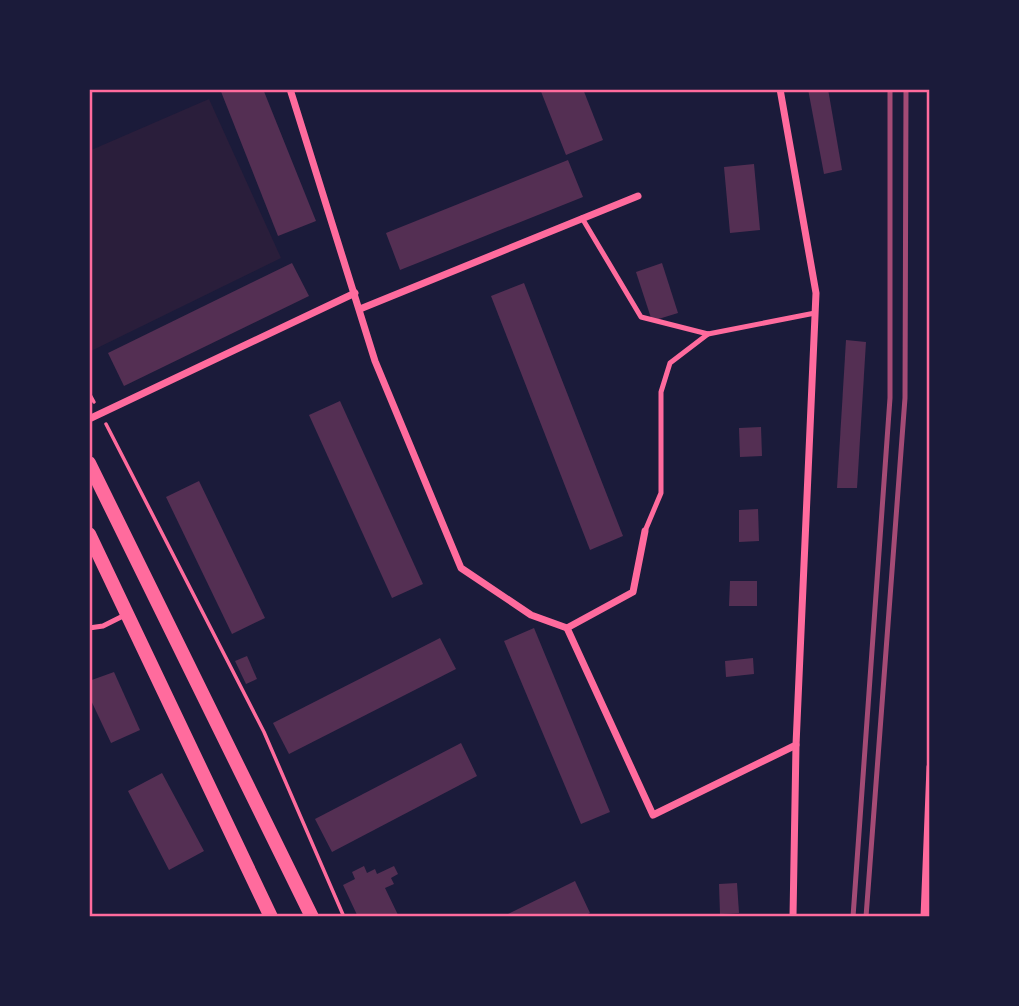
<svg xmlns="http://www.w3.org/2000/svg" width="1019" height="1006" viewBox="0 0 1019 1006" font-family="'Sofia Sans Condensed',sans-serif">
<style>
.green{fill:#2a1e3b}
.building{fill:#542f53}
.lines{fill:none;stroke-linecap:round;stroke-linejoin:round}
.path{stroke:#ff6b9d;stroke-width:3.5}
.service{stroke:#ff6b9d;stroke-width:5}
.minor{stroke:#ff6b9d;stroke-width:7}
.secondary{stroke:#ff6b9d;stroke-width:14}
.rail{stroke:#a44b75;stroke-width:5}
.neatline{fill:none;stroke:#ff6b9d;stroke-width:2.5}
</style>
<rect width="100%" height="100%" fill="#1b1b3a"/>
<polygon class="green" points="209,99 281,258 89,352 89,151"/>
<g class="building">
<polygon points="220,89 263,89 316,221 278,236"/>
<polygon points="540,89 583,89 603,140 566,155"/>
<polygon points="808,89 828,89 842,170 824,174"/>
<polygon points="568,160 583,197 400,270 386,233"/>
<polygon points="754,164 760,230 730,233 724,167"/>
<polygon points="292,263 309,296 124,386 108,353"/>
<polygon points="662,263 678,313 652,321 636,272"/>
<polygon points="524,283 623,536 590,550 491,296"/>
<polygon points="846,340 866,342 857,488 837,488"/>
<polygon points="340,401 423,584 392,598 309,415"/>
<polygon points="761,427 762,456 740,457 739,428"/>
<polygon points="199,481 265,618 232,634 166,497"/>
<polygon points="758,509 759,541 739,542 739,510"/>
<polygon points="730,581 757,581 757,606 729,606"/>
<polygon points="534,628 610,812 581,824 504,641"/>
<polygon points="440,638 456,669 289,754 273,723"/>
<polygon points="247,656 257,679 246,684 235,661"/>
<polygon points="753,658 754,674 726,677 725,661"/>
<polygon points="114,672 140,730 111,743 89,696 89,681"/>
<polygon points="461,743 477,776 332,852 315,819"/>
<polygon points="162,773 204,851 169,870 128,791"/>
<polygon points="364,866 367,873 375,869 377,874 394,866 398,874 391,878 394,884 385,888 399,917 358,917 343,885 355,879 352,872"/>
<polygon points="575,881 590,913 582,917 502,917"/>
<polygon points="737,883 739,913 720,914 719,884"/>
</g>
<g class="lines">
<g class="path">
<polyline points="89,393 94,402"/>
<polyline points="106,424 264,732 344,917"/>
</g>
<g class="service">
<polyline points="582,218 641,317 708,334 815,313"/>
<polyline points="645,531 661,493 661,392 670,363 708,334"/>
<polyline points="89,628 103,626 125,615"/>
</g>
<g class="minor">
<polyline points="290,89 375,361 461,568 531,615 567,628 653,815 796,745 816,293 780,89"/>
<polyline points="360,309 638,196"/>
<polyline points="89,419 355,293"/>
<polyline points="567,628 633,592 645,531"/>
<polyline points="793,917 796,745"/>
<polyline points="924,917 930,767"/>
</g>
<g class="secondary">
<polyline points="89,463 312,917"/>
<polyline points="89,534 271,917"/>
</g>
<g class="rail">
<polyline points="853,917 890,398 890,89"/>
<polyline points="866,917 905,398 906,89"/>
</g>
</g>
<rect width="1019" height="1006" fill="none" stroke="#1b1b3a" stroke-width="182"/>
<rect x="91" y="91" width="837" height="824" class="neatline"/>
</svg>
